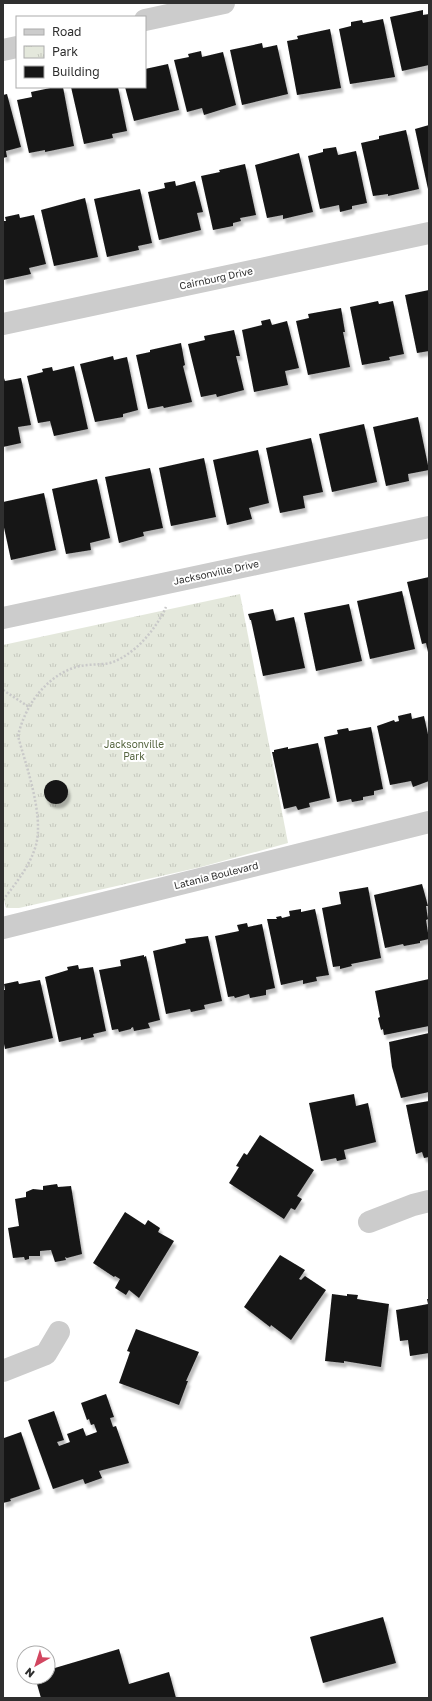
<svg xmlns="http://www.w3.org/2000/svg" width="432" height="1701" viewBox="0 0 432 1701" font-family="'Golos Text',sans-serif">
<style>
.park{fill:url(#park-tufts)}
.building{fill:#161616;filter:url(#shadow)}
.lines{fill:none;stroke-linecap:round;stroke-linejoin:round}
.path{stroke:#c9c9c9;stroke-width:2.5;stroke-dasharray:2 2;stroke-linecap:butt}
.minor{stroke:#ccc;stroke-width:22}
.labels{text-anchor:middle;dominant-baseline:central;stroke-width:4;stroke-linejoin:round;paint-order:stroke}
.street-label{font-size:10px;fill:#2f2f2f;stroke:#fff}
.park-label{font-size:10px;fill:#576641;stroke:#fff}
</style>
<defs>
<pattern id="park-tufts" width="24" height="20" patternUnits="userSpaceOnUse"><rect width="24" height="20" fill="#e4e8dc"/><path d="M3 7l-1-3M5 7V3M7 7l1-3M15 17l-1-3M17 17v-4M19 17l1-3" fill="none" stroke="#c4c7bd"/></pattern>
<filter id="shadow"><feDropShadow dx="2.5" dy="4.5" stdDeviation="1" flood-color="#0004"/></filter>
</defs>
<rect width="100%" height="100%" fill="#fff"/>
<polygon class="park" points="240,594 288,843 201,867 19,908 6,908 3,896 3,645"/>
<g class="building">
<polygon points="423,10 423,15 429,14 429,65 402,71 390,17"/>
<polygon points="383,19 395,77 350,84 339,29 351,26 351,22 362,20 363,23"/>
<polygon points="330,29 341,88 297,95 287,41 298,39 297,36"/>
<polygon points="262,43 263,48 277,45 288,94 242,105 230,50"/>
<polygon points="201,51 202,57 223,52 236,105 204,115 202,108 187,112 174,60 189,57 188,54"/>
<polygon points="168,64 179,110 134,121 125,87 145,87 145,69"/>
<polygon points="55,87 63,87 74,146 45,152 45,150 29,153 17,100 32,97 31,92"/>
<polygon points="71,87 118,87 127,131 112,134 113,138 84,144"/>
<polygon points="7,94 21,147 6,151 7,157 3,158 3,95"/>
<polygon points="429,125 429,189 428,189 415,129"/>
<polygon points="406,130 419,189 388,196 388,194 373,196 361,143 379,139 379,136"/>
<polygon points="336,147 338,155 356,151 367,203 352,206 352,209 340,212 339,205 320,209 308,156 323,152 323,149"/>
<polygon points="299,153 313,212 283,219 283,215 267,218 255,165"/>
<polygon points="245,164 256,215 240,218 241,221 233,223 233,226 213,230 201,176 220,172 219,170"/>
<polygon points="175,181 176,186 195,181 203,212 197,213 201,230 159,240 148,192 165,188 164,183"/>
<polygon points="140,189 152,243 138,246 139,250 107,257 94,199"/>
<polygon points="85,198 98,257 54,266 41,210"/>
<polygon points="19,214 20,218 34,215 46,264 29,268 31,274 3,280 3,221 6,221 5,217"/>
<polygon points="429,290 429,351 417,353 405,295"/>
<polygon points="378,301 379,304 393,301 404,354 389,357 390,360 362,365 350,307"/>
<polygon points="341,308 345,332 343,332 350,367 308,375 296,321 309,318 308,314"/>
<polygon points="270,319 272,325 287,321 299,368 285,371 288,385 254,392 242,330 262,325 261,321"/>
<polygon points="234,330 240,356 236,356 244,390 217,397 216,394 201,397 188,344 205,340 204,336"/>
<polygon points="181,343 185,365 183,366 192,402 164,408 163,406 148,409 136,355 150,352 150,350"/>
<polygon points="113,356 114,360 127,357 138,410 123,414 123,417 95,422 80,364"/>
<polygon points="74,366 88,429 54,436 50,421 38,423 27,376 43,372 42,369 52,367 53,371"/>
<polygon points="3,375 5,381 21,378 31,425 18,427 21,443 3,447"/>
<polygon points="418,417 429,470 408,474 409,481 386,486 373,427"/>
<polygon points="364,424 377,482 332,492 319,434"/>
<polygon points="311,438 323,492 303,496 305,508 280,513 266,448"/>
<polygon points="258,450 269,503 249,508 252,519 227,525 213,460"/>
<polygon points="204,458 216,517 171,526 159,468"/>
<polygon points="150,468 163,528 143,532 144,536 119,543 105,477"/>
<polygon points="97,479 110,538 90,543 91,550 66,554 52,489"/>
<polygon points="44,493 56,550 11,560 3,523 3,502"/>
<polygon points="429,577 429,652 428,652 426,643 422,644 407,582"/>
<polygon points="402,591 415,649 370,659 357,601"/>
<polygon points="349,604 362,661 316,671 304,613"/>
<polygon points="273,609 276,621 294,617 305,668 263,676 251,620 250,620 248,614"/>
<polygon points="411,713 412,719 424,716 429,739 429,781 413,787 411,781 390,785 377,726 394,720 395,722 399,721 398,716"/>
<polygon points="371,727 383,789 374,791 374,795 363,797 363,800 352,802 351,799 337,802 324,737 338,734 337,730 348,728 349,731"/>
<polygon points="318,743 330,798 309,803 310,807 298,810 296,806 284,809 272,752 274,752 274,750 288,747 288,749"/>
<circle cx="56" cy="792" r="12"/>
<polygon points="422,884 428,906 426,906 428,919 426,920 429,939 420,941 420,943 404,946 403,944 385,948 374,895"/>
<polygon points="368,887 381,958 351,964 352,966 340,969 340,966 333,967 322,908 341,904 339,892"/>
<polygon points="301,909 301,912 315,909 329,975 316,977 317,981 303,984 303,980 281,985 267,919 277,919 276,917 281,916 282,918 290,916 289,911"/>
<polygon points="247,923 248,927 262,924 275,988 266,990 266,995 250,998 249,994 235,998 234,996 228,997 215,936 239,931 237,925"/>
<polygon points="208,936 222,1001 204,1005 205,1009 191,1012 190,1009 166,1014 153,951 186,943 185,939"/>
<polygon points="144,955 144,957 146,956 160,1020 148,1023 150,1028 134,1031 133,1027 131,1028 131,1029 119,1032 118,1029 112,1030 99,970 121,966 120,960"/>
<polygon points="78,965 79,969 93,967 106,1031 93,1034 94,1037 81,1040 81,1037 59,1042 45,977 68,970 67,967"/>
<polygon points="429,979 429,1026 384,1035 383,1029 381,1030 378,1018 380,1017 375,991"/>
<polygon points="40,980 53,1038 5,1049 3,1039 3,990 5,990 4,984 18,981 19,984"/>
<polygon points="429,1033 429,1092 401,1098 392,1067 389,1042"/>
<polygon points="354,1094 356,1106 368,1103 376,1142 344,1150 346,1159 337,1161 336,1158 321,1161 309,1103"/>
<polygon points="429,1101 429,1157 424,1158 422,1152 416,1154 406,1105"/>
<polygon points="260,1135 314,1170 297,1196 302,1199 295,1210 291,1208 284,1219 229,1183 239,1167 236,1166 244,1153 247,1155"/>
<polygon points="57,1184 58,1187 71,1186 82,1254 67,1258 65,1257 66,1260 55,1262 51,1250 40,1251 40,1256 29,1256 29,1259 25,1260 24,1257 13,1258 8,1228 19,1226 15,1199 26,1197 26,1192 33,1189 43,1190 43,1186"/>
<polygon points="125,1212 145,1225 148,1220 160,1228 158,1232 174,1241 139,1298 129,1290 126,1295 115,1288 120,1279 115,1276 114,1277 93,1263"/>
<polygon points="280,1255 305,1270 299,1279 301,1280 305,1276 326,1290 291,1340 271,1325 270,1327 244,1307"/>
<polygon points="332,1294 347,1296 347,1294 358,1295 357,1299 389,1304 381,1367 344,1361 344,1363 325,1361"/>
<polygon points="427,1299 429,1299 429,1353 410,1356 408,1340 400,1341 396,1310 428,1304"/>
<polygon points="136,1329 199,1352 186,1381 188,1381 179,1405 119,1383 130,1352 127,1351"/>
<polygon points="106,1394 114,1417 110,1418 113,1427 116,1426 129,1463 99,1471 102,1478 85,1484 83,1479 53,1489 28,1420 54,1411 64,1440 57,1442 59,1446 70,1442 67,1434 83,1428 86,1436 97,1432 94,1424 91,1425 89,1419 87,1420 81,1403"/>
<polygon points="21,1432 40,1489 10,1499 11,1501 3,1503 3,1435 4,1438"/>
<polygon points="383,1617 396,1663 323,1683 310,1637"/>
<polygon points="119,1649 129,1684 169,1672 176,1698 41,1698 35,1677 48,1677 48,1670"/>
</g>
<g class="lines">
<g class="path">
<polyline points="3,690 29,707"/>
<path d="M3,900c13,-17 27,-34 33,-55 8,-31 -10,-79 -18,-109 7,-31 29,-62 62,-70 10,-2 20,-1 30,-3 25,-8 46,-34 56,-56"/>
</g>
<g class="minor">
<polyline points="145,20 224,3"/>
<polyline points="3,50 17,47"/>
<polyline points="3,324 429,233"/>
<polyline points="3,618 429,527"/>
<polyline points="3,928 429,822"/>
<polyline points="369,1222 413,1205 429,1201"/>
<polyline points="3,1371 46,1354 59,1332"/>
</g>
</g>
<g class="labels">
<g class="street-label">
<text transform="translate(216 278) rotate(-12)">Cairnburg Drive</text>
<text transform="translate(216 572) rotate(-12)">Jacksonville Drive</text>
<text transform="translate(216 875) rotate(-14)">Latania Boulevard</text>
</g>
<g class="park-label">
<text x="134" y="744">Jacksonville<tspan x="134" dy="12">Park</tspan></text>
</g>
</g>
<rect width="432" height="1701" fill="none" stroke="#2f2f2f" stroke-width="8"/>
<rect x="16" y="16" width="130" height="72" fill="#ffffff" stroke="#acacac"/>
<rect x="24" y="29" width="20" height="6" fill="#cccccc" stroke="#acacac"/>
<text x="52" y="36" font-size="12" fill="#2f2f2f">Road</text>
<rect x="24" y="46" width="20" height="12" fill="url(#park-tufts)" stroke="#acacac"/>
<text x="52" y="56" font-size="12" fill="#2f2f2f">Park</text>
<rect x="24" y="66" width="20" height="12" fill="#161616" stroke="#acacac"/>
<text x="52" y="76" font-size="12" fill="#2f2f2f">Building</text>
<g transform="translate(36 1665) rotate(219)"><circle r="19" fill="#ffffff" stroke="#acacac"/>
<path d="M0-3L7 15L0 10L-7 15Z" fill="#d24660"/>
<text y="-6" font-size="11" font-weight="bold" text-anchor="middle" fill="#2f2f2f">N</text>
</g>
</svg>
